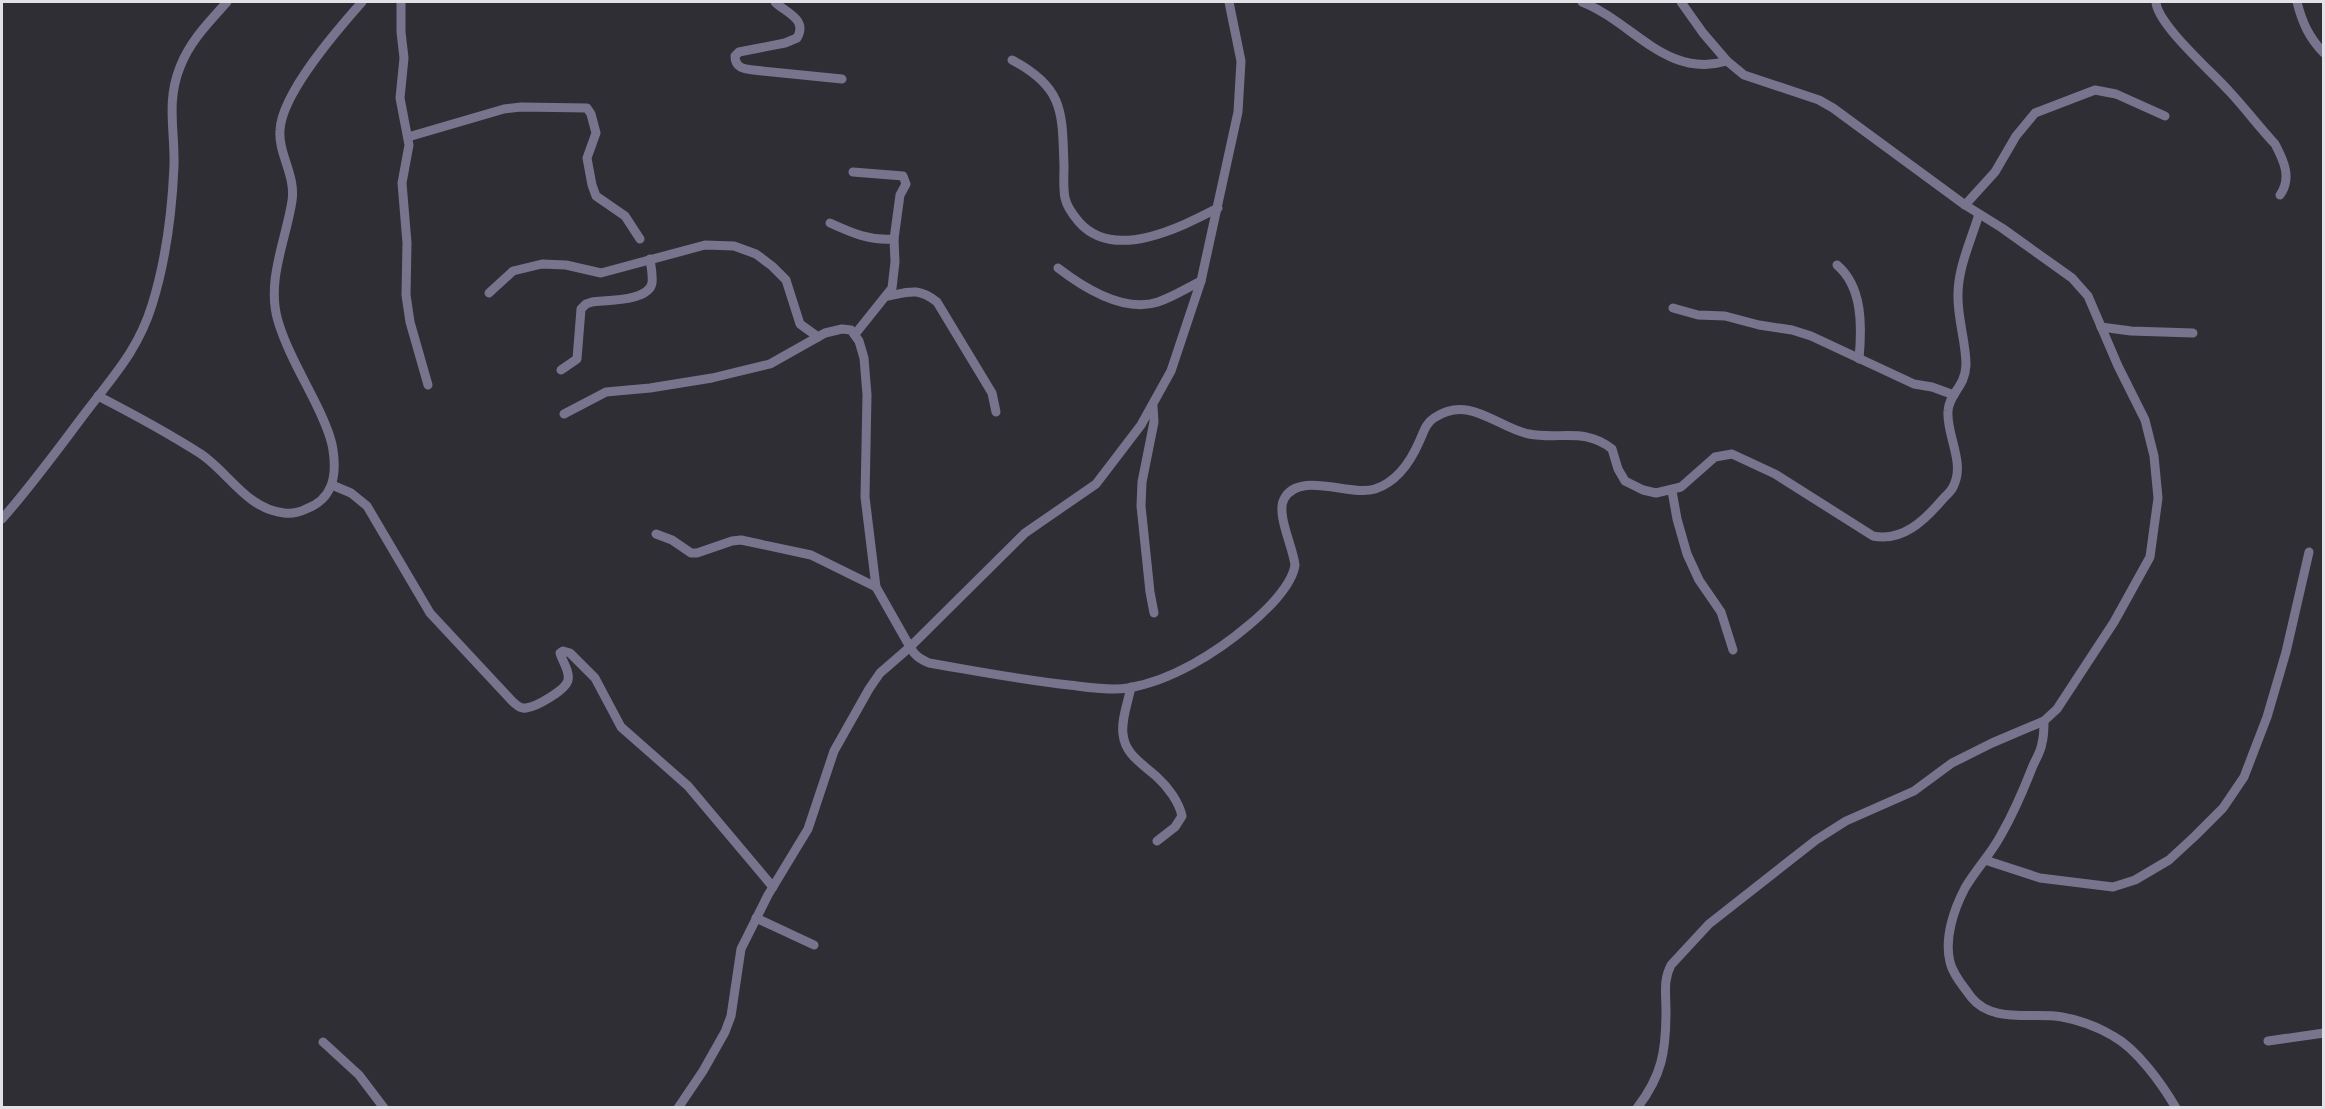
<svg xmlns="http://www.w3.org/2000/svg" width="2325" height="1109" viewBox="0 0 2325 1109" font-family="Karla,sans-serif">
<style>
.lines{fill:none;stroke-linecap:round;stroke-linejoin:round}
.street{stroke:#79748d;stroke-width:9}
</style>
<rect width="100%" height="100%" fill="#2f2e35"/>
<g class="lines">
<g class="street">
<polyline points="401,2 401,32 404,58 400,98 409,145 402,183 407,243 406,295 410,322 428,385"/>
<path d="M775,2c11,11 33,17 22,36l-12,5 -46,9 -4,4c0,12 9,13 18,14l89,9"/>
<path d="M1229,2l12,59 -3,51 -37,169 -30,90 -30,54 -45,59 -71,49 -115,114c5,9 10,12 19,16 47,8 93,17 140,22 19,2 40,6 59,3 43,-7 88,-35 121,-63 16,-13 43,-39 46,-60 -2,-18 -19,-51 -11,-66 15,-29 67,-2 91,-10 22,-7 36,-28 45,-49 4,-9 6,-17 14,-22 36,-24 63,10 95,16 31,6 56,-7 83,15l6,20 7,12 18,9 13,3 25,-6 34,-30 17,-3 43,20 98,62c29,6 51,-15 69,-36 3,-4 9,-8 11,-13 13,-24 -7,-52 -5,-76 1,-18 17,-23 18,-46 0,-22 -8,-45 -8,-67 -1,-29 13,-57 21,-84"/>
<path d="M1582,2c51,20 84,77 145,59"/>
<path d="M1681,2l22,31 24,28 17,14 75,25 14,8 132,97 37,23 70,50 16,18 30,70 27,54 9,36 4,42 -8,59 -36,65 -57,87 -13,12c0,7 0,15 -2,22 -1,9 -7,17 -10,25 -9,23 -19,46 -31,67 -10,19 -25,34 -36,53 -11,21 -21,50 -15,74 3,13 14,25 21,35 21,27 62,15 91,20 17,3 36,10 51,19 24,13 49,48 63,72"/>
<path d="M2156,2c1,22 56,70 73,89 16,17 30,36 46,53 9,17 17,34 5,51"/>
<path d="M2297,2c5,20 12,36 27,51"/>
<path d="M1012,60c53,28 50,53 52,106 0,10 -1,22 1,32 2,9 8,17 14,24 35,40 102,5 139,-14"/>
<polyline points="408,137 504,109 521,107 587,108 591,114 596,133 587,158 592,185 596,196 625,216 640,239"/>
<polyline points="853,172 903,176 906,184 900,195 894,239 895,262 892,288 856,333"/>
<polyline points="1965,205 1995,172 2016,136 2035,113 2095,90 2116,94 2165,116"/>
<path d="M830,223c22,10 40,18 64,16"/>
<path d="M1837,265c26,22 25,62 22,94"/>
<path d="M1058,268c26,20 66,45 100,34 15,-5 29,-14 43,-21"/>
<polyline points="489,293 513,271 542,264 566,265 601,273 705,245 734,246 756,254 772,266 786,280 800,324 818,337"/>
<path d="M888,296c21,-4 30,-9 49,6l55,91 4,19"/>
<polyline points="1673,308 1698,315 1725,316 1759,325 1792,330 1811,336 1914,384 1932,387 1954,395"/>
<polyline points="2101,327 2131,331 2193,333"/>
<path d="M561,370l16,-11 4,-50 5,-5 6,-2c16,-2 57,-1 60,-19 1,-8 -1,-16 -2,-24"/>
<path d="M98,396c35,18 70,37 103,58 28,19 46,55 83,59 8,1 16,-1 22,-4 27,-10 31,-33 27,-59 -2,-15 -9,-29 -15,-42 -14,-29 -31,-57 -40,-87 -12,-40 8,-81 14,-120 4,-26 -14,-47 -12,-71 2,-37 58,-101 82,-128"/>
<polyline points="1153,406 1154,422 1142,482 1141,506 1150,592 1154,613"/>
<polyline points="564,414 606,392 650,388 712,378 770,364 825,333 842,329 851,330 859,341 864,358 867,395 865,497 876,587 910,647 880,673 869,689 834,751 808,829 768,895 741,949 731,1016 725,1032 703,1071 678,1108"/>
<path d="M332,485l19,8 16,13 63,107 83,89c4,3 7,7 13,6 10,-1 40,-18 42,-28 2,-9 -6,-19 -8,-27l3,-2 7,2 25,25 26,49 67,59 85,101"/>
<polyline points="1672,491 1677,519 1687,554 1699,580 1721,612 1733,650"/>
<path d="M2,519c30,-34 56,-70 84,-107 28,-37 52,-62 66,-107 14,-45 20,-92 22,-139 1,-36 -8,-64 6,-99 10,-26 29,-45 47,-65"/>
<polyline points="656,534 672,540 691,553 697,553 732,541 741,540 811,555 876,587"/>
<path d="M1131,687c-3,15 -10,33 -8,47 2,21 20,30 34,43 11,10 22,25 25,39l-7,11 -18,14"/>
<polyline points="1985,860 2040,878 2113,887 2135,880 2169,860 2195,836 2223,808 2244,777 2267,717 2286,652 2309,552"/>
<polyline points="756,918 814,945"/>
<polyline points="2268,1041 2324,1033"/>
<polyline points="323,1042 359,1075 384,1108"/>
<path d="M1637,1108c25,-32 29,-57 29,-97 0,-17 -3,-31 5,-46l38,-41 107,-84 30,-19 68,-30 38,-28 40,-20 52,-22"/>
</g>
</g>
<rect width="2325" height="1109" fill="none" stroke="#e2e1e6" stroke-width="6"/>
</svg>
